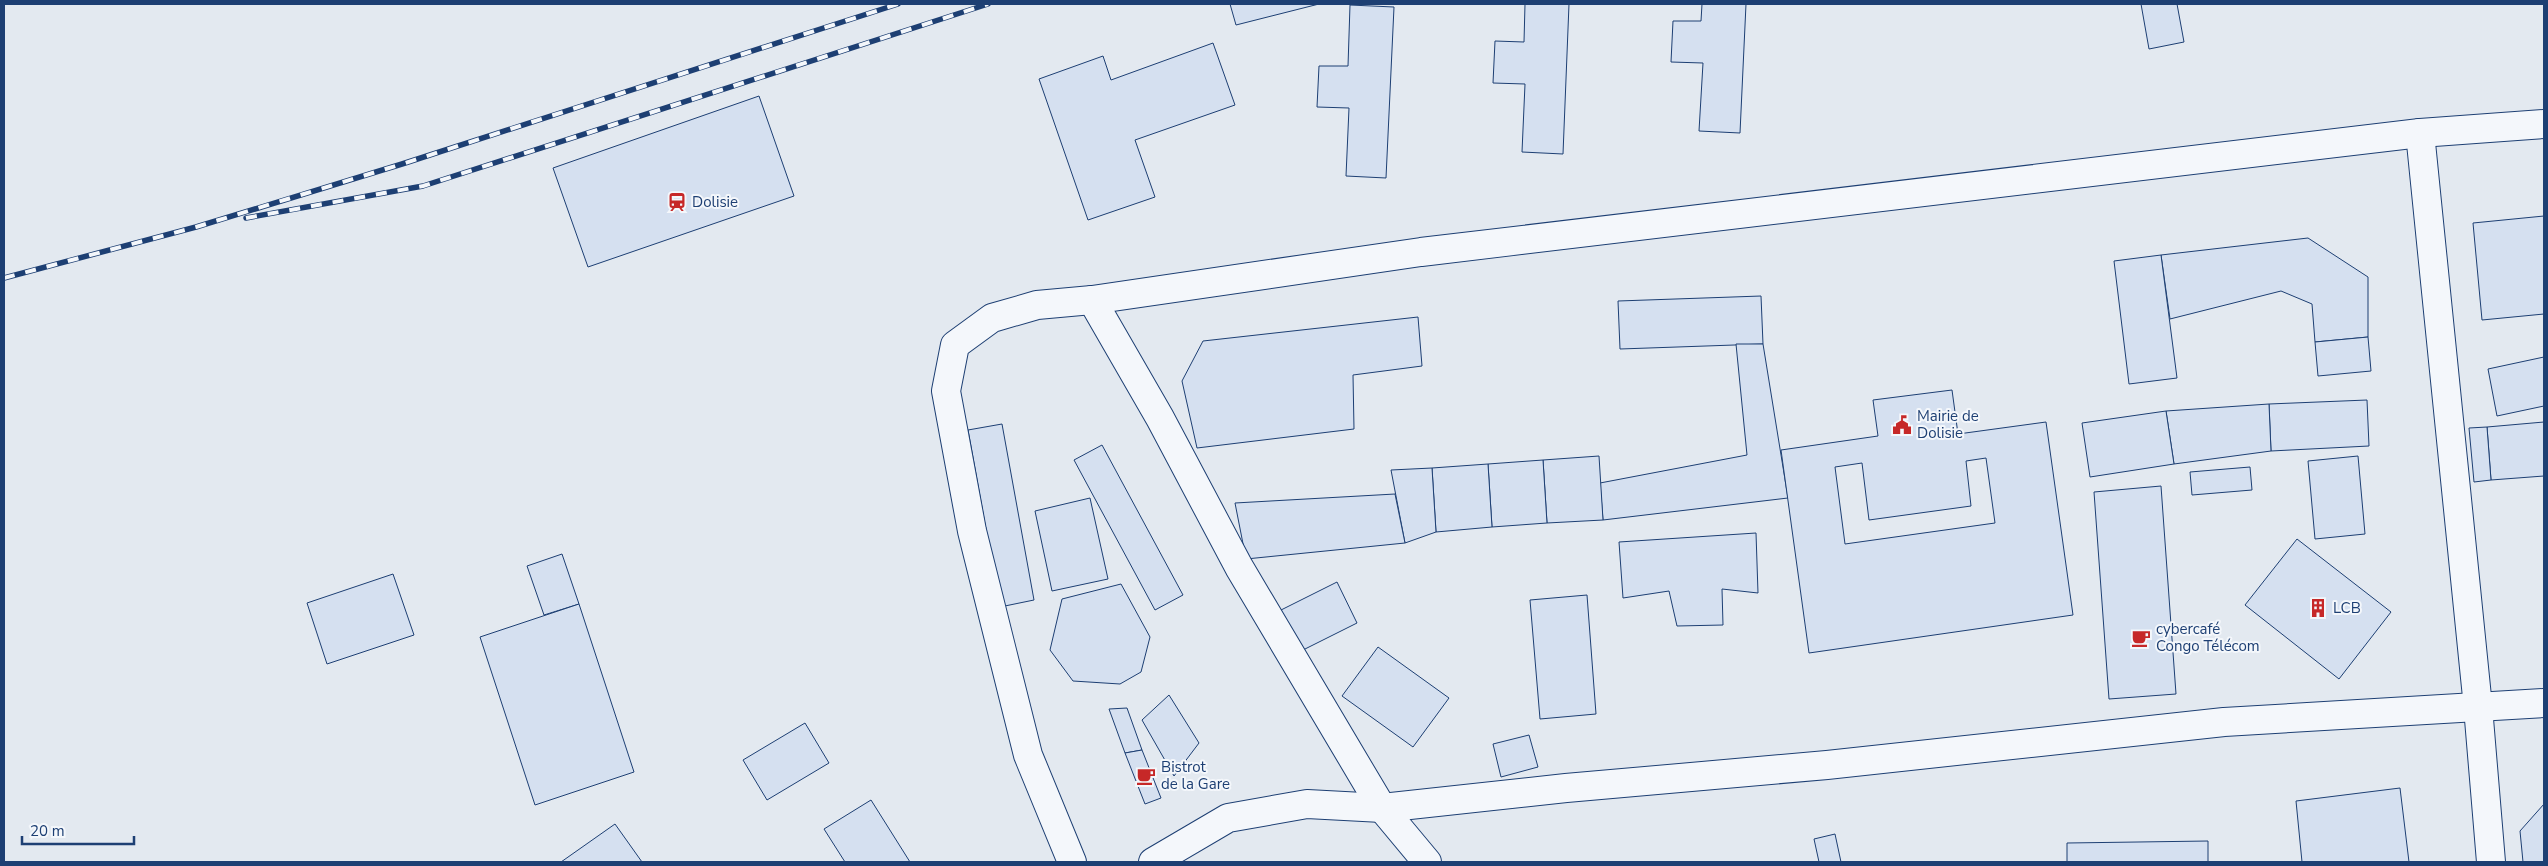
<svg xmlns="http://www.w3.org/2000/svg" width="2548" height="866" viewBox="0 0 2548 866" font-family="'Nunito Sans',sans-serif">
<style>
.green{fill:#e3e9f0;stroke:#687fa3}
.building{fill:#d5e0f0;stroke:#1d3f73;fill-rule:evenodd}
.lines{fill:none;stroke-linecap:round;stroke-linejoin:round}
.street-casing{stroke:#1d3f73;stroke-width:30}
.street{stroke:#f4f7fb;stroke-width:28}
.rail-casing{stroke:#1d3f73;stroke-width:5.5}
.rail{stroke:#f4f7fb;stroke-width:4;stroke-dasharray:11;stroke-linecap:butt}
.labels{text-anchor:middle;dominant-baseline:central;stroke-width:4;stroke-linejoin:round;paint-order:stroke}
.poi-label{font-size:15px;fill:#1d3f73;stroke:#f4f7fb;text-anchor:start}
</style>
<rect width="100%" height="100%" fill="#f4f7fb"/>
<rect class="green" x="4" y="4" width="2540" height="858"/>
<g class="building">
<polygon points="1230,4 1319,4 1236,25"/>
<polygon points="1525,4 1569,4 1563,154 1522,152 1525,84 1493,83 1495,41 1524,42"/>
<polygon points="1702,4 1746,4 1740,133 1699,131 1703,63 1671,62 1673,21 1701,21"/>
<polygon points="2141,4 2177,4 2184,42 2149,49"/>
<polygon points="1350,5 1394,7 1386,178 1346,176 1349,108 1317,107 1319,66 1348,66"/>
<polygon points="1213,43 1235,105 1135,140 1155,197 1088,220 1039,79 1103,56 1111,80"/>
<polygon points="759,96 794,196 588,267 553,168"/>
<polygon points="2544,216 2544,314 2482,320 2473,223"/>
<polygon points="2308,238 2368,277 2368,337 2315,342 2312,304 2281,291 2170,319 2161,255"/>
<polygon points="2161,255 2177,378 2129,384 2114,261"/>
<polygon points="1761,296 1763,344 1620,349 1618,301"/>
<polygon points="1418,317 1422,366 1353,375 1354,429 1197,448 1182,381 1203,341"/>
<polygon points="2368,337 2371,371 2318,376 2315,342"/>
<polygon points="1736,344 1763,344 1788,498 1603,520 1600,483 1747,455"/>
<polygon points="2544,357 2544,406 2497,416 2488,369"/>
<path d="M1952,390l6,44 88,-12 27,193 -264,38 -28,-203 97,-14 -5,-36zM1986,458l9,65 -150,21 -10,-77 27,-4 7,57 102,-14 -5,-45z"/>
<polygon points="2367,400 2369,446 2271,451 2269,404"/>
<polygon points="2269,404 2271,451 2174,464 2166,411"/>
<polygon points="2166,411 2174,464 2090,477 2082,423"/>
<polygon points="2544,422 2544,476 2491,480 2487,427"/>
<polygon points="1002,424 1034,600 1000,607 968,430"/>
<polygon points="2487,427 2491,480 2474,482 2469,428"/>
<polygon points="1102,445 1183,595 1155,610 1074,460"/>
<polygon points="1599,456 1603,520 1547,523 1543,460"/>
<polygon points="2358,456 2365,534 2315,539 2308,461"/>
<polygon points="1543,460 1547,523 1492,527 1488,464"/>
<polygon points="1488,464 1492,527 1436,532 1432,468"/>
<polygon points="2250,467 2252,490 2192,495 2190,472"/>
<polygon points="1432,468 1436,532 1405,543 1391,470"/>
<polygon points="2161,486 2176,694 2109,699 2094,492"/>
<polygon points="1395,494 1405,543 1246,559 1235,503"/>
<polygon points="1090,498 1108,579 1052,591 1035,511"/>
<polygon points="1756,533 1758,593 1722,589 1723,625 1677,626 1669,591 1623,598 1619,542"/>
<polygon points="2297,539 2391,612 2339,679 2245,605"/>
<polygon points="562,554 579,604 544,615 527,566"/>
<polygon points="393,574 414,635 327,664 307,603"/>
<polygon points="1337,582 1357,623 1297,653 1277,612"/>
<polygon points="1121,584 1150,637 1141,672 1120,684 1073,681 1050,650 1062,599"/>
<polygon points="1587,595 1596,714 1540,719 1530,600"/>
<polygon points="579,604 634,772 535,805 480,637"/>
<polygon points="1378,647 1449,698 1413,747 1342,696"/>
<polygon points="1169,695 1199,743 1174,776 1142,720"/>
<polygon points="1127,708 1142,750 1125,753 1109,709"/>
<polygon points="805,723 829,763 767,800 743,760"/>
<polygon points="1529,735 1538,767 1501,777 1493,744"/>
<polygon points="1142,750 1161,798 1145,804 1125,753"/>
<polygon points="2400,788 2409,862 2302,862 2296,801"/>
<polygon points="871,800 910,862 845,862 824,829"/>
<polygon points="2544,804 2544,862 2523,862 2520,831"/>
<polygon points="615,824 642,862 561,862"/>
<polygon points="1835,834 1841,862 1819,862 1814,839"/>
<polygon points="2208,841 2208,862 2067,862 2067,843"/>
</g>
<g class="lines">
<g class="street-casing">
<g id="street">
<polyline points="2420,133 2478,707 2491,862"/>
<polyline points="1092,300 1160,418 1239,567 1382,808 1427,862"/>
<polyline points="1072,862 1028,755 972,531 946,391 955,345 992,318 1037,305 1092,300 1421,252 2420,133 2544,124"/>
<polyline points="1153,862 1228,818 1307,804 1382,808 1566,788 1827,765 2224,722 2544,703"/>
</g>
</g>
<use href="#street" class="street"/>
<g class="rail-casing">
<g id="rail">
<polyline points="246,218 423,186 988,4"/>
<polyline points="4,278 196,227 402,164 898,4"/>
</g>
</g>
<use href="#rail" class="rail"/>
</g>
<defs>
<g id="station-bare" transform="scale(1.5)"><path d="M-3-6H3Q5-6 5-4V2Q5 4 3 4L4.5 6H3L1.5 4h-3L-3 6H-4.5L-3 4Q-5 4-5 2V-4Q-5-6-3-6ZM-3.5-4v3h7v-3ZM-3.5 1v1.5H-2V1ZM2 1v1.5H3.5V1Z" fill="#c62828" stroke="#f4f7fb" stroke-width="2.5" paint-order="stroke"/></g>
<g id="civic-bare" transform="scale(1.5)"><path d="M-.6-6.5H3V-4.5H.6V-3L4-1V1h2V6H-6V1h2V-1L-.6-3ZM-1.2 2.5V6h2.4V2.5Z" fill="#c62828" stroke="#f4f7fb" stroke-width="2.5" paint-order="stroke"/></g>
<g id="building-bare" transform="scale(1.5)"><path d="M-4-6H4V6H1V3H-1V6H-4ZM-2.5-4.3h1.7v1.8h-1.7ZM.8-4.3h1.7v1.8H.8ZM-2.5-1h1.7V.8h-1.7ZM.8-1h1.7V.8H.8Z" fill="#c62828" stroke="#f4f7fb" stroke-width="2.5" paint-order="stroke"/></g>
<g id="cafe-bare" transform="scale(1.5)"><path d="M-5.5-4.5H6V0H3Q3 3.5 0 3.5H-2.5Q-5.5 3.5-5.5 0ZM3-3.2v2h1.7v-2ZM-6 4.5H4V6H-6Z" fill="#c62828" stroke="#f4f7fb" stroke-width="2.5" paint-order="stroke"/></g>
</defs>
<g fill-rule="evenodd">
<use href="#station-bare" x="677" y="202"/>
<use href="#civic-bare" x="1902" y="425"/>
<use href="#building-bare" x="2318" y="608"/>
<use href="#cafe-bare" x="2141" y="638"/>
<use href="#cafe-bare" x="1146" y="776"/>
</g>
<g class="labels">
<g class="poi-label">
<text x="692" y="202">Dolisie</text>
<text x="1917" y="416">Mairie de<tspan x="1917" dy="17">Dolisie</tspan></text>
<text x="2333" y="608">LCB</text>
<text x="2156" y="629">cybercafé<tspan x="2156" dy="17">Congo Télécom</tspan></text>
<text x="1161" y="767">Bistrot<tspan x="1161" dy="17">de la Gare</tspan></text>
</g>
</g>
<rect width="2548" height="866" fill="none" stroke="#1d3f73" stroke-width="10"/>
<path d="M22 836v8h112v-8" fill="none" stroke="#1d3f73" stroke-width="2.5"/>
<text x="30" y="836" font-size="15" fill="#1d3f73" stroke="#f4f7fb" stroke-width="4" paint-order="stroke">20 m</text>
</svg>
